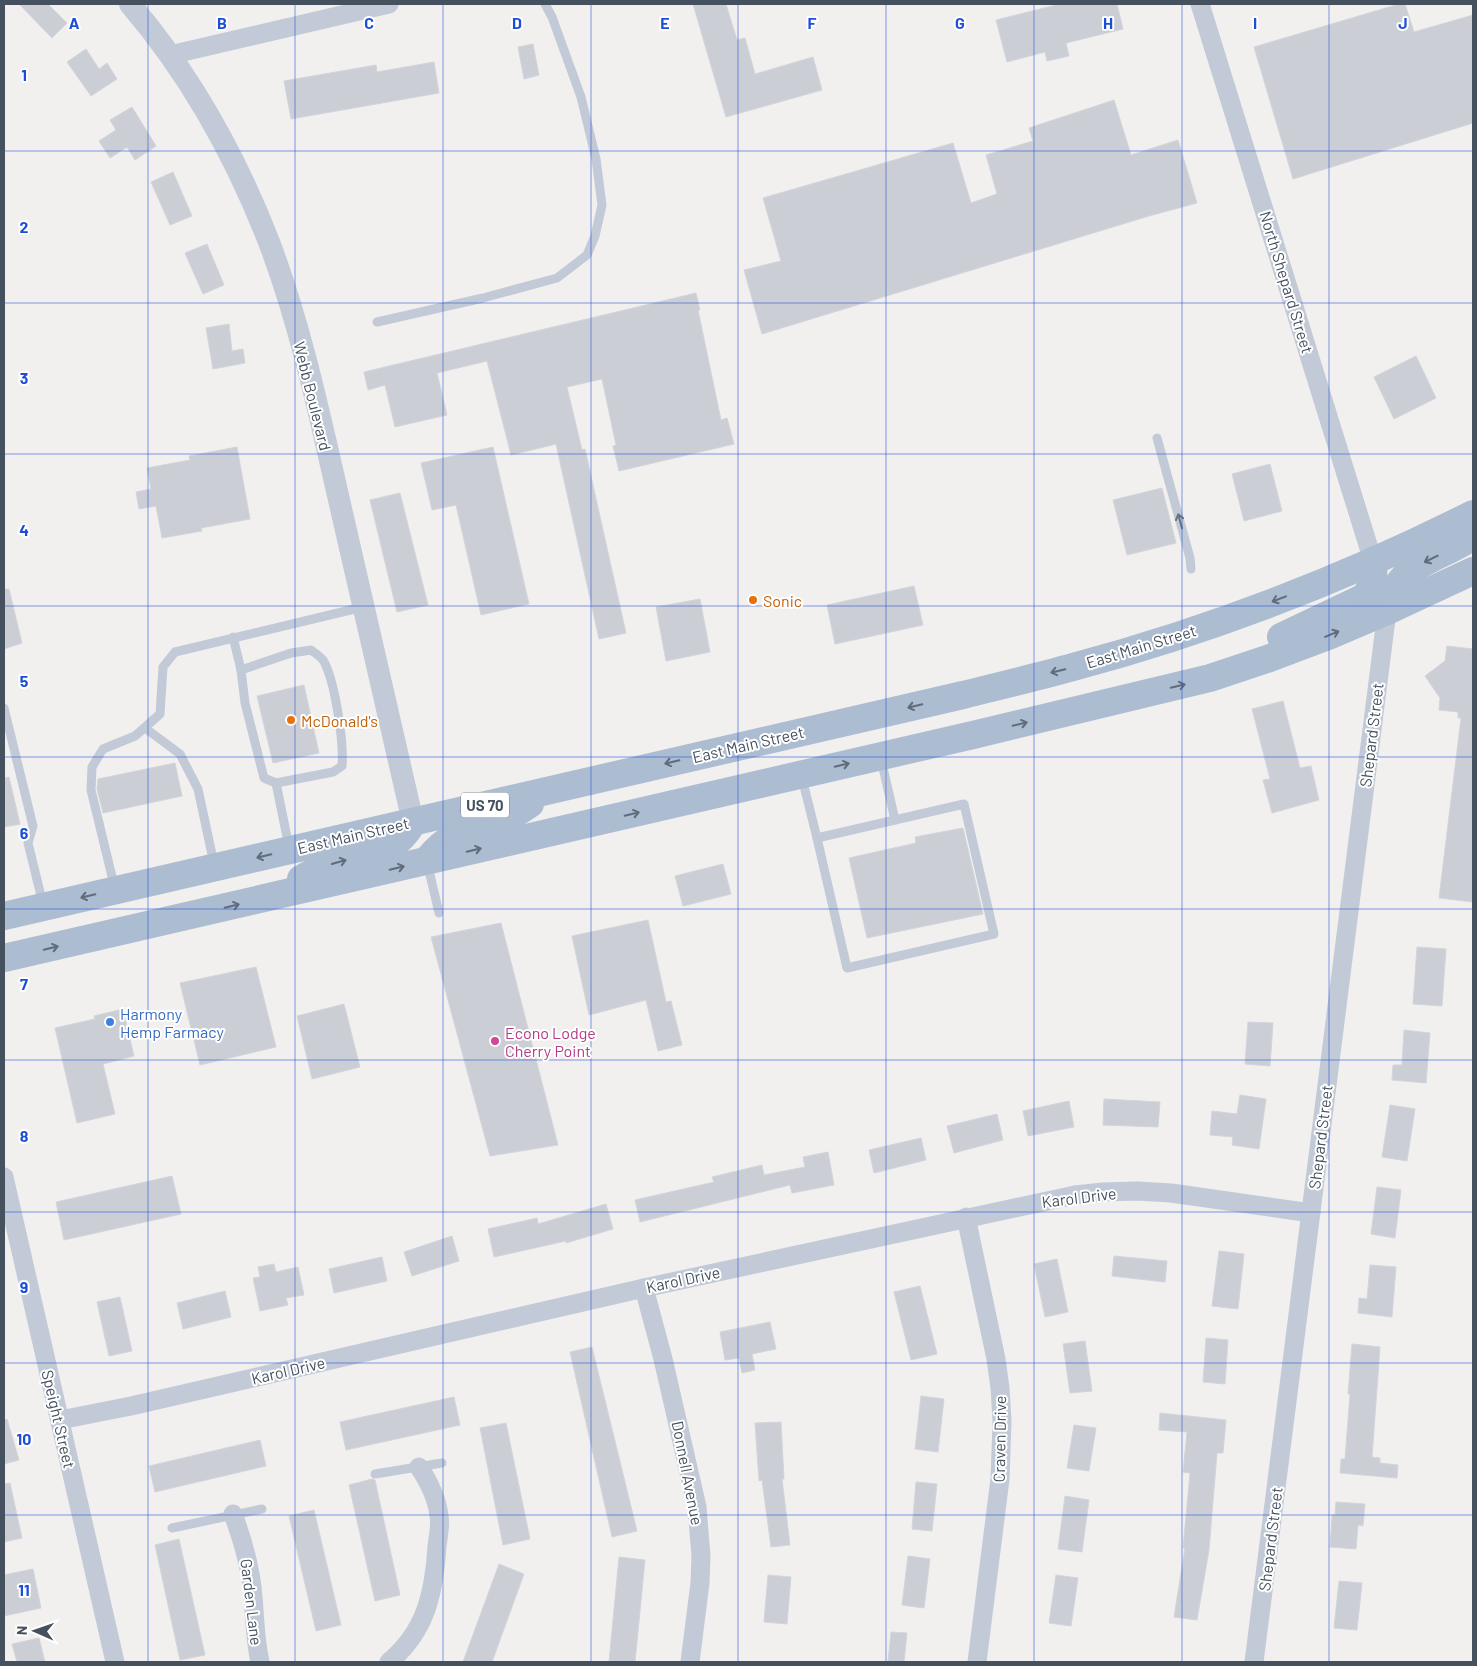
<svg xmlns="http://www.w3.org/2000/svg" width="1477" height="1666" viewBox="0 0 1477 1666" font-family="Barlow,sans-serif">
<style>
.building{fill:#cbced5;stroke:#d3d5dc}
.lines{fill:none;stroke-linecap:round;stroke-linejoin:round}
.service{stroke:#c1cad6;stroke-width:9}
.minor{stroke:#c1cad6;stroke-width:19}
.tertiary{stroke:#c1cad6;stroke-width:22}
.primary{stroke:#acbcd1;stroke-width:28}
.oneway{stroke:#6a7583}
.oneway2{stroke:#5f6c7c}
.grid{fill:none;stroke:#1d4ed8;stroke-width:1;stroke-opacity:0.55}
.food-dot{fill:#e8710a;stroke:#fff;stroke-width:2}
.shop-dot{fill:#3f7fe0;stroke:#fff;stroke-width:2}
.hotel-dot{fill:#d1479c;stroke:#fff;stroke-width:2}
.labels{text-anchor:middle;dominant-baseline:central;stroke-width:4;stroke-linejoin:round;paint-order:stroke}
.shield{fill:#fff;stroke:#7d858f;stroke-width:1}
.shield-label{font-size:15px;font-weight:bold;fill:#45515f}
.street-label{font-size:16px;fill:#45515f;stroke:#fff}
.food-label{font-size:16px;fill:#c56008;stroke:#fff;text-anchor:start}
.shop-label{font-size:16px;fill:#366cbe;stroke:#fff;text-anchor:start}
.hotel-label{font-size:16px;fill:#b23c85;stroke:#fff;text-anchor:start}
.grid-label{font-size:16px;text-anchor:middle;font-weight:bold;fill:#1d4ed8;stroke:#fff;stroke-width:4;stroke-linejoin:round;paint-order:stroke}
</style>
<rect width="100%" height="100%" fill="#f2efef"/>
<g class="building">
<polygon points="19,4 48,4 67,23 52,38"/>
<polygon points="693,4 726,4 737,40 745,38 755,74 813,57 822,90 726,117"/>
<polygon points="1060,4 1117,4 1123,29 1066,43 1069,56 1047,61 1045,52 1007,62 996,20"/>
<polygon points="1399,4 1405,4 1414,32 1473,15 1473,123 1293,179 1254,47"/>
<polygon points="533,44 539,75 524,79 518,47"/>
<polygon points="86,49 99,69 107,63 117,79 91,96 67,62"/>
<polygon points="434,62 439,93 291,119 284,81 376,65 377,72"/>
<polygon points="1114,100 1131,155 1178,140 1197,203 1149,216 762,334 744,270 781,261 763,198 953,143 971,203 997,194 986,155 1033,141 1029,128"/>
<polygon points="132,107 156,146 135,160 127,147 110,158 99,141 116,130 110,120"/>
<polygon points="173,172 192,216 170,225 151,182"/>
<polygon points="207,244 224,285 203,294 185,253"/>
<polygon points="696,293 700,310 698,310 721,420 727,418 734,444 619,471 613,446 616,445 602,379 567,387 582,450 585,449 626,633 599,639 556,444 511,455 487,361 437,373 447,415 395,427 385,385 368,390 364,372"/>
<polygon points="229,324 232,351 243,349 245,363 213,369 206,328"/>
<polygon points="1416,356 1436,398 1394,419 1374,377"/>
<polygon points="237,447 250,519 201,528 202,531 162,538 156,506 139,509 136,492 151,489 147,468 190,460 189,456"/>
<polygon points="493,447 529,604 481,615 456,505 432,510 421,463"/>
<polygon points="1270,464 1282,511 1244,521 1232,474"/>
<polygon points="1162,488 1176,543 1127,555 1113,500"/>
<polygon points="400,493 428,605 397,612 370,500"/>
<polygon points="914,586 923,625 835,644 827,605"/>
<polygon points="4,589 9,589 22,643 4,649"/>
<polygon points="700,599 710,652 666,661 656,607"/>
<polygon points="1447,646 1473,649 1473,902 1439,898 1461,718 1458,718 1458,712 1439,710 1440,698 1425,676 1445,661"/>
<polygon points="304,685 319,753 273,763 257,696"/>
<polygon points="1283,701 1300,768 1311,766 1319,800 1272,813 1263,780 1270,779 1252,709"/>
<polygon points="175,763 182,796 103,813 97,789 98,779"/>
<polygon points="9,777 20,824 4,827 4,778"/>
<polygon points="963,828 983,914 867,938 849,858 916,843 915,837"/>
<polygon points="723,864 731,894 683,906 675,876"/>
<polygon points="648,920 666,1002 671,1001 682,1045 658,1051 646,1000 589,1015 572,936"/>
<polygon points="501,923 558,1145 490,1156 431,937"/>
<polygon points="1417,947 1446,949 1442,1006 1413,1004"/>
<polygon points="256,967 276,1047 200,1065 180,983"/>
<polygon points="344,1004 360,1067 312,1079 297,1016"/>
<polygon points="123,1009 134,1056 103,1064 115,1114 77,1123 55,1028 95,1019 94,1016"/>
<polygon points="1248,1022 1273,1023 1270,1066 1245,1064"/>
<polygon points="1404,1030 1430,1033 1426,1083 1392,1080 1393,1065 1402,1065"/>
<polygon points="1240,1095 1266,1099 1259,1149 1232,1145 1233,1137 1210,1135 1212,1111 1237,1114"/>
<polygon points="1104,1099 1160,1102 1158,1127 1103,1125"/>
<polygon points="1069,1101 1074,1127 1028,1136 1023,1111"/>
<polygon points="1390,1105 1415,1109 1407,1161 1382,1157"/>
<polygon points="997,1114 1003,1140 954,1153 947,1126"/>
<polygon points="921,1138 926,1160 874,1173 869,1150"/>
<polygon points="828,1152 834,1185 792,1193 790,1185 640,1222 635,1200 714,1182 712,1177 762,1165 764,1175 805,1167 803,1157"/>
<polygon points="172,1176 181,1214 64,1240 56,1202"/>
<polygon points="1377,1187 1401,1190 1395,1238 1371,1234"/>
<polygon points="606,1204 613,1229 566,1243 566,1241 494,1257 488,1229 537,1218 538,1224"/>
<polygon points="452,1236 459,1261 412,1276 404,1252"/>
<polygon points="1219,1251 1244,1254 1238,1309 1212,1306"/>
<polygon points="1114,1256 1167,1261 1165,1282 1112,1276"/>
<polygon points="382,1257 387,1281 334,1293 329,1269"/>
<polygon points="1057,1259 1068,1312 1045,1317 1034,1264"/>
<polygon points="274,1264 276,1272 298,1267 304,1295 286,1298 288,1305 260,1311 253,1278 260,1277 258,1267"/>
<polygon points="1370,1265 1396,1267 1392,1317 1358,1313 1359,1298 1367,1299"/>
<polygon points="920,1286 937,1354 911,1360 894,1292"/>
<polygon points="225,1291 231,1317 183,1329 177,1303"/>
<polygon points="120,1297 132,1351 109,1356 97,1302"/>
<polygon points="770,1322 776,1349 752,1354 755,1370 742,1373 739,1358 725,1360 720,1332"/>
<polygon points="1206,1338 1228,1340 1225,1384 1203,1382"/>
<polygon points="1085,1341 1092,1391 1070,1393 1063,1344"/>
<polygon points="1352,1344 1380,1347 1372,1457 1380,1458 1380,1463 1398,1465 1397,1478 1340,1473 1341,1459 1345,1459 1350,1394 1348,1394"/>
<polygon points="592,1347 637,1531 612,1537 570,1352"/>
<polygon points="921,1396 944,1399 938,1452 915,1449"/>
<polygon points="454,1397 460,1425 346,1450 340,1422"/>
<polygon points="1160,1413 1226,1420 1223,1453 1217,1453 1209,1550 1197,1620 1174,1617 1185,1548 1183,1548 1190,1473 1183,1472 1187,1432 1159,1430"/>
<polygon points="7,1419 19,1460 4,1464 4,1420"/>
<polygon points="781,1422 784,1479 782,1479 790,1545 771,1547 762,1480 759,1481 755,1423"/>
<polygon points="506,1423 530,1539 503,1545 480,1428"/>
<polygon points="1074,1425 1096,1428 1089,1471 1067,1468"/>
<polygon points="260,1440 266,1466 155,1492 149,1466"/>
<polygon points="372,1479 375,1480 400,1595 375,1601 349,1485"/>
<polygon points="916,1482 937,1484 932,1531 912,1529"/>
<polygon points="10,1483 22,1538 4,1542 4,1484"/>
<polygon points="1065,1496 1089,1500 1082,1552 1058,1549"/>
<polygon points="1336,1502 1365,1504 1363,1526 1358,1525 1356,1549 1330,1547 1332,1515 1335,1515"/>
<polygon points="314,1510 341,1625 316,1631 289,1516"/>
<polygon points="179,1539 205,1655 180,1660 155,1545"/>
<polygon points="908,1556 930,1559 924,1608 902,1605"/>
<polygon points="619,1557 645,1560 635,1662 609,1662"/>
<polygon points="499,1564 524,1574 492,1662 463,1662"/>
<polygon points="33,1569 41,1608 4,1616 4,1575"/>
<polygon points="768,1575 791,1577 787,1624 764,1622"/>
<polygon points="1056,1575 1078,1578 1071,1626 1049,1623"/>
<polygon points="1339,1581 1362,1583 1357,1630 1334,1628"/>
<polygon points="891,1632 907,1633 904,1662 888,1662"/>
<polygon points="39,1638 45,1662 17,1662 12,1644"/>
</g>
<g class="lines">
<g class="service">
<polyline points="377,322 483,298 557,278 587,255 595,236 602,205 596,159 581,97 552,17 545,4"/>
<polyline points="1157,438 1190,558 1191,569"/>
<polyline points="233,637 241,670"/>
<path d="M311,650c4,3 9,6 12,10 12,20 21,82 19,106l-9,6 -57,11 -12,-5 -19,-75 -4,-33 50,-17z"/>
<polyline points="4,708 33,826 28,843 43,904"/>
<polyline points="145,728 180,754 198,789 214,864"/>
<polyline points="881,759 895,820"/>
<polyline points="802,778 817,838"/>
<polyline points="276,783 289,847"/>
<polygon points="964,804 994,934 847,968 817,838"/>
<polyline points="427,862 439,913"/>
<polyline points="115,889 91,790 92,767 103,749 135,736 160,714 163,667 175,652 363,607"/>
<polyline points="375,1474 442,1463"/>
<polyline points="172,1528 262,1509"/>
</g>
<g class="minor">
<polyline points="1200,4 1373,561"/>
<polyline points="170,55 389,4"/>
<polyline points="4,1177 115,1662"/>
<polyline points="966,1217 996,1359 1000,1388 1002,1421 1000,1479 977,1662"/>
<polyline points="644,1288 663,1359 697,1507 701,1556 700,1583 690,1662"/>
<polyline points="60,1420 131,1406 644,1288 1075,1195 1103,1192 1137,1191 1171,1193 1311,1213"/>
<path d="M233,1514c10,27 18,54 20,83 2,22 2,43 7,65"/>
<path d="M389,1662c37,-31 45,-69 48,-116 1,-9 4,-21 2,-30 -2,-18 -10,-34 -20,-49"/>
<polyline points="1254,1662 1387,611"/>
</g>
<path class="tertiary" d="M130,4c59,69 106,153 139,238 33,87 52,180 73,271 24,103 48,206 71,309"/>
<g class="primary">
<path d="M1387,611c10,-49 50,-50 86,-75"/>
<path d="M1281,637l82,-39c11,-11 11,-22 10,-37"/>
<path d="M429,858c21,-26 38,-26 67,-35 12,-4 23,-12 34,-19"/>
<path d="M301,879c11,-6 23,-13 35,-17 35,-11 57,-5 77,-40"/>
<path d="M4,916l959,-221c36,-9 74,-18 110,-28 138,-37 273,-89 400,-153"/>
<polyline points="4,958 973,735 1210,678 1270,658 1331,635 1387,611 1473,571"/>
</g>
</g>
<defs><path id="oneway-shaft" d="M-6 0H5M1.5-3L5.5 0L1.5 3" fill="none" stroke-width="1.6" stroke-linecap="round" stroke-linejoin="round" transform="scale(1.25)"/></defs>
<use class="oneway" href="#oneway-shaft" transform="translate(1180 521) rotate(-105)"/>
<g class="oneway2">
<use href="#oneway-shaft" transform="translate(1431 559) rotate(154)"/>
<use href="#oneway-shaft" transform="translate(1279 599) rotate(159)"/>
<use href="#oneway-shaft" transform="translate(1332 634) rotate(-22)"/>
<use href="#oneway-shaft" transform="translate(1058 671) rotate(166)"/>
<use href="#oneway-shaft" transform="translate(1178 686) rotate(-14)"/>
<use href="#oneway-shaft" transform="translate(915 706) rotate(167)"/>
<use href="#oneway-shaft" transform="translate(1020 724) rotate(-13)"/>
<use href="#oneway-shaft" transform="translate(672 762) rotate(167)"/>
<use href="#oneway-shaft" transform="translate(842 765) rotate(-13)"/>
<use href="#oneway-shaft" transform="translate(632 814) rotate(-13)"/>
<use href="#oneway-shaft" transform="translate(474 850) rotate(-13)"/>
<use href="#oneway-shaft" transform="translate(264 856) rotate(167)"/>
<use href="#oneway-shaft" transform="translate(339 862) rotate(-16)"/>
<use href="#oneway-shaft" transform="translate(397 868) rotate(-13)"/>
<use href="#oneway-shaft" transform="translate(88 896) rotate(167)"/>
<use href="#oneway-shaft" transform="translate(232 906) rotate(-13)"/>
<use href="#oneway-shaft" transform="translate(51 948) rotate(-13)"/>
</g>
<path class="grid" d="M148,4v1658M295,4v1658M443,4v1658M591,4v1658M738,4v1658M886,4v1658M1034,4v1658M1182,4v1658M1329,4v1658M4,151h1469M4,303h1469M4,454h1469M4,606h1469M4,757h1469M4,909h1469M4,1060h1469M4,1212h1469M4,1363h1469M4,1515h1469"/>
<g class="food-dot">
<circle cx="753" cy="600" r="5"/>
<circle cx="291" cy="720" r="5"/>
</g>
<circle class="shop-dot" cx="110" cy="1022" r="5"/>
<circle class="hotel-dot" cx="495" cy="1041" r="5"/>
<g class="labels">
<rect class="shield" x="461" y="792.5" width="48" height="25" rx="4"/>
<g class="shield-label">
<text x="485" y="805">US 70</text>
</g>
<g class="street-label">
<text transform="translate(1287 282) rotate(73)">North Shepard Street</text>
<text transform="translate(313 396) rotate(76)">Webb Boulevard</text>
<text transform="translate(1141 646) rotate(-17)">East Main Street</text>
<text transform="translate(1371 735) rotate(-83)">Shepard Street</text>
<text transform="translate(748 744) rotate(-13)">East Main Street</text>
<text transform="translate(353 835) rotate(-13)">East Main Street</text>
<text transform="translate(1320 1137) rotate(-83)">Shepard Street</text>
<text transform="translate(1079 1197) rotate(-7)">Karol Drive</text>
<text transform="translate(683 1279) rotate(-12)">Karol Drive</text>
<text transform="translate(288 1370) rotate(-13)">Karol Drive</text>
<text transform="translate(59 1419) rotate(77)">Speight Street</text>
<text transform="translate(999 1439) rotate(-89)">Craven Drive</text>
<text transform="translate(688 1473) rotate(79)">Donnell Avenue</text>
<text transform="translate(1270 1539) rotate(-83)">Shepard Street</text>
<text transform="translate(252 1602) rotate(83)">Garden Lane</text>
</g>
<g class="food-label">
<text x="763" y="600">Sonic</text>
<text x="301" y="720">McDonald's</text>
</g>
<g class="shop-label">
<text x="120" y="1013">Harmony<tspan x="120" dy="18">Hemp Farmacy</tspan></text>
</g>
<g class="hotel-label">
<text x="505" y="1032">Econo Lodge<tspan x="505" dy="18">Cherry Point</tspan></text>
</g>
</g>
<g class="grid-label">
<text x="74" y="29">A</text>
<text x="222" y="29">B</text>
<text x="369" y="29">C</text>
<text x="517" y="29">D</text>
<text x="665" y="29">E</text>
<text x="812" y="29">F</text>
<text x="960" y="29">G</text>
<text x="1108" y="29">H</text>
<text x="1255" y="29">I</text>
<text x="1403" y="29">J</text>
<text x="24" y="81">1</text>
<text x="24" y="233">2</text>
<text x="24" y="384">3</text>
<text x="24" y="536">4</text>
<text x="24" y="687">5</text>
<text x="24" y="839">6</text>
<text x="24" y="990">7</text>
<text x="24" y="1142">8</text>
<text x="24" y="1293">9</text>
<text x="24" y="1445">10</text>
<text x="24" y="1596">11</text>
</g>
<rect width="1477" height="1666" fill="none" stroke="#45515f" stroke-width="10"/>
<g transform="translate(35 1631) rotate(272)" stroke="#ffffff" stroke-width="4" paint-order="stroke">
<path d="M0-4L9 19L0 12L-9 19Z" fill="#45515f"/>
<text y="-8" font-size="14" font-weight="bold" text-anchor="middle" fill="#45515f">N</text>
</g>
</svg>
